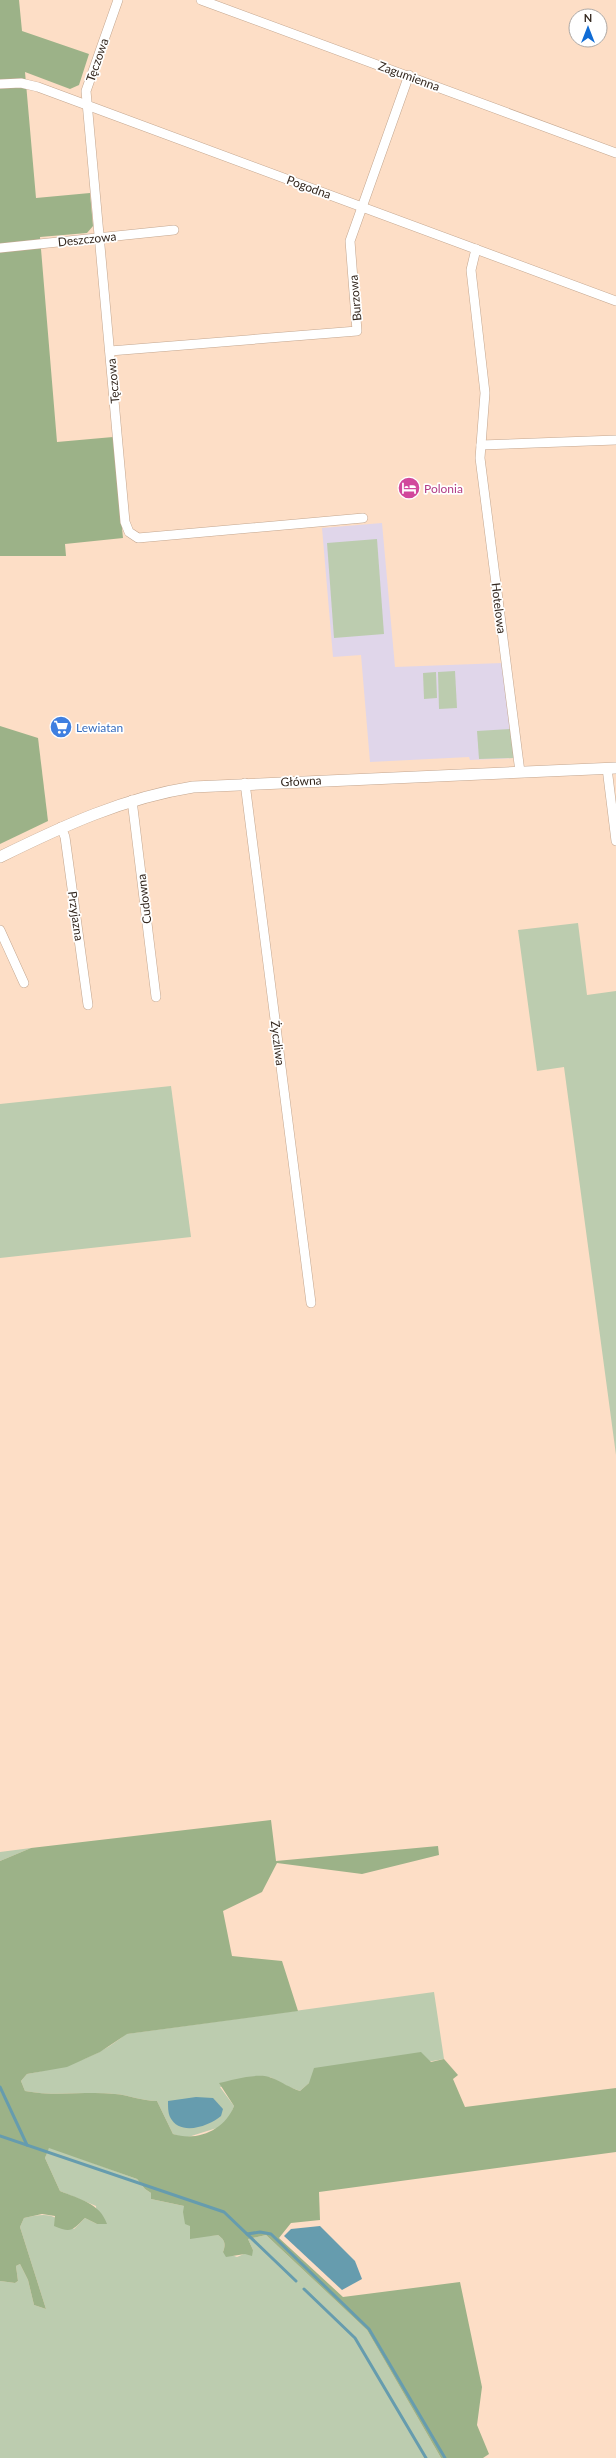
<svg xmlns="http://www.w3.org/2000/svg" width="616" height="2458" viewBox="0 0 616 2458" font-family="Lato,sans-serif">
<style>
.education{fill:#e0d6ea}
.green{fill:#bcccaf}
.forest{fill:#9cb288}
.water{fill:#669cae}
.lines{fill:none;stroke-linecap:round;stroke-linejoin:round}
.stream{stroke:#669cae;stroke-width:3}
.minor-casing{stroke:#c3a68f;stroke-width:10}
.tertiary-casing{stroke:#c3a68f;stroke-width:12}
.minor{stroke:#fff;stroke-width:9}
.tertiary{stroke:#fff;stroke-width:11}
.labels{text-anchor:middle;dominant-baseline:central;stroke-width:3.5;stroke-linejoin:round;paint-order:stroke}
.street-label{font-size:12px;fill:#34281f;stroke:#fff}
.hotel-label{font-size:12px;fill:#b23c85;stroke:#fff;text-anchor:start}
.shop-label{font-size:12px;fill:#366cbe;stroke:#fff;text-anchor:start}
</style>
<rect width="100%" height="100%" fill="#fddec6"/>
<polygon class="education" points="382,523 395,667 502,663 514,758 470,760 469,757 370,762 361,655 333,657 322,528"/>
<g class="green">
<polygon points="377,539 384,634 334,638 327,543"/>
<polygon points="455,671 457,708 439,709 438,672"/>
<polygon points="436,672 437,698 424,699 423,673"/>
<polygon points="510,729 514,758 479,759 477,731"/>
<polygon points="578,923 587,995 616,991 616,1455 564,1067 537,1071 518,930"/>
<polygon points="171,1086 191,1237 0,1258 0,1104"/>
<polygon points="31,1848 0,1861 0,1852"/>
<path d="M434,1992l10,67 -135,24 -9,8 -11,-4 -19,-10 -50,10 14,19 -5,13 -9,8 -35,11 -12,-4 -16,-33c-15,0 -28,-6 -42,-7 -31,-3 -60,3 -90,-3l-4,-10 6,-7c37,-7 69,-15 99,-40z"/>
<path d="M49,2147l88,32 8,10 6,4v6l33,7 6,20v11l28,-2c7,5 8,9 5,17l14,5 16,-7 -5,-11 18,-4 101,95 74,128h-441v-177l15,2 3,-2 -2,-15 4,-2 8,16 6,25 12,4 -26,-82 4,-9c25,-6 30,-3 50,11l11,-11 12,6 -1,-18 -36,-15 -15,-33z"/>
</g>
<g class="forest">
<polygon points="0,0 19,0 22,31 89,54 79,85 70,89 25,72 36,198 90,193 93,226 87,233 40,237 57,442 113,437 123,538 65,544 66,556 0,556"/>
<polygon points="0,726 38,738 48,821 0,844"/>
<path d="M271,1820l5,41 162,-15 1,9 -77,19 -85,-11 -15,29 -39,19 9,45 50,5 16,50 -171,23 -27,18 -33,15 -40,7 -6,7 4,10c31,6 59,0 90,3 14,1 27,7 42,7l16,33c24,8 52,-4 61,-28l-15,-23c14,-3 39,-11 53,-5 10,4 18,10 28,13l9,-8 5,-15 107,-16 10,10 13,-3 14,16 -5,4 12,28 151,-19v64l-297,40 1,28 -29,3 -12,15 64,59 117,-15 22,105 -5,38 12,29 -6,4h-42l-74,-128 -101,-95 -18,4 5,11 -1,6 -7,-2 -19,3 -3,-5c3,-8 2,-12 -5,-17l-28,4v-13l-5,-2 -2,-12 1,-6 -33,-7v-6l-6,-4 -8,-10 -88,-31 -4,10 15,33c19,8 40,12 47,33h-10l-12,-6c-13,13 -14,15 -31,8l1,-10 -13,-2 -18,4 -4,9 26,82 -12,-4 -6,-25 -8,-16 -4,2 2,15 -3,2 -15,-2v-420l31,-13z"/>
</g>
<g class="water">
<path d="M196,2097l17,1 10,11 -2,7c-12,10 -41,21 -51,1 -2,-4 -2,-11 -2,-16z"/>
<polygon points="320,2226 355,2261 362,2279 342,2290 284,2236 291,2229"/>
</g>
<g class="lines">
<g class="stream">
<polyline points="0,2087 27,2145"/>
<polyline points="0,2136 224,2212 296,2281"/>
<polyline points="247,2234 260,2232 271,2234 369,2329 445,2458"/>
<polyline points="304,2289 355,2338 426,2458"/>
</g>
<g class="minor-casing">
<g id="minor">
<polyline points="118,0 86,91 125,522 129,532 138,538 363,518"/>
<polyline points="201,0 616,153"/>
<polyline points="0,84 21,83 38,87 616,301"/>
<polyline points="0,248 174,230"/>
<polyline points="476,249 471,270 485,393 480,458 520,772"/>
<polyline points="110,351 357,331 350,241 409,75"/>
<polyline points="481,445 616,440"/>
<polyline points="607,768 616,841"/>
<polyline points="245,783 311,1303"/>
<polyline points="132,800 156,997"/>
<polyline points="61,827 65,837 88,1005"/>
<polyline points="0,930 24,983"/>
</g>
</g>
<g class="tertiary-casing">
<path id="tertiary" d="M0,857c63,-31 123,-59 193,-70l423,-19"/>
</g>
<use href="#minor" class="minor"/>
<use href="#tertiary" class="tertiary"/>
</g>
<defs>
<g id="hotel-disc" transform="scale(1.15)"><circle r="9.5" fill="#d1479c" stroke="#fff"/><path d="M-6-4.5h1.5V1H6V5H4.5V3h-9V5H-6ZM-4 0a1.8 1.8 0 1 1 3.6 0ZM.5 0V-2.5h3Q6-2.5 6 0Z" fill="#fff"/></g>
<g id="supermarket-disc" transform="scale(1.15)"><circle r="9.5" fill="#3f7fe0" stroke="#fff"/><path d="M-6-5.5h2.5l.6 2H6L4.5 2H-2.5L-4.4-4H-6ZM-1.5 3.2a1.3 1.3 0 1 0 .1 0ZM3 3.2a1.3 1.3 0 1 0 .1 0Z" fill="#fff"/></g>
</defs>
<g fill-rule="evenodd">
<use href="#hotel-disc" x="409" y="488"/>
<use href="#supermarket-disc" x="61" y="727"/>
</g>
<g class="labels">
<g class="street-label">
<text transform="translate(97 60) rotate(-71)">Tęczowa</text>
<text transform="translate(409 76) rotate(20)">Zagumienna</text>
<text transform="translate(309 187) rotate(20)">Pogodna</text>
<text transform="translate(87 239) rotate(-6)">Deszczowa</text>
<text transform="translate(355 298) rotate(-95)">Burzowa</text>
<text transform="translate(113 381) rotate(-95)">Tęczowa</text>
<text transform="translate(499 608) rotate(83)">Hotelowa</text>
<text transform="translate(301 781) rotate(-3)">Główna</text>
<text transform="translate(144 899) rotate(-97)">Cudowna</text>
<text transform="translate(76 916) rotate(82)">Przyjazna</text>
<text transform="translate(278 1043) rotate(83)">Życzliwa</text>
</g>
<g class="hotel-label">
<text x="424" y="488">Polonia</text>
</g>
<g class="shop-label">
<text x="76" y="727">Lewiatan</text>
</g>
</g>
<g transform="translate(588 28)"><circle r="19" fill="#ffffff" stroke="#aea9a5"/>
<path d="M0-3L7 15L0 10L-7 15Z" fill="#106cd5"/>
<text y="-6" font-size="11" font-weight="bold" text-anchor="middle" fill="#34281f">N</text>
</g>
</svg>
